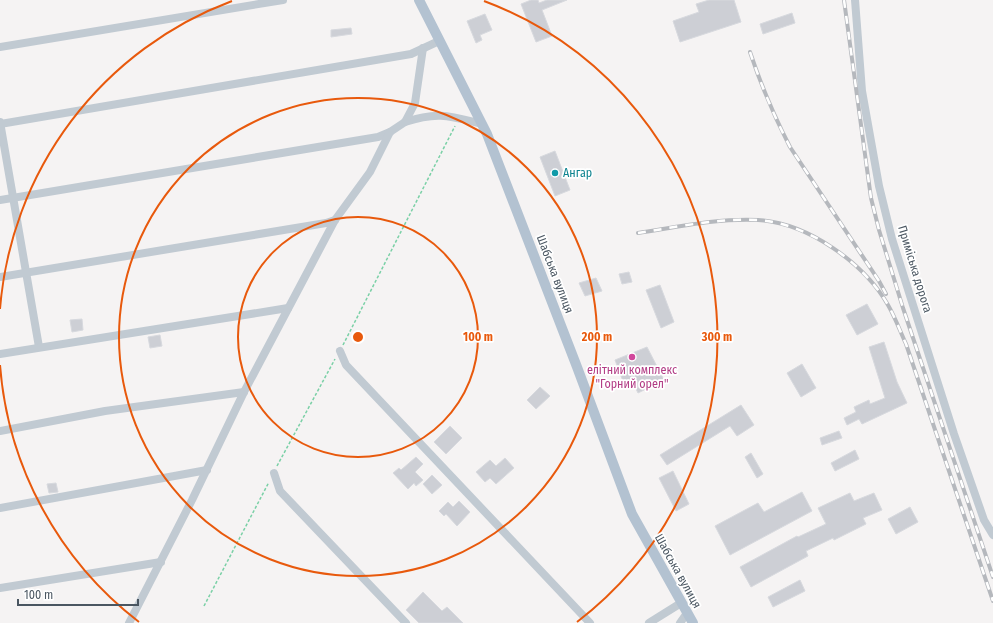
<svg xmlns="http://www.w3.org/2000/svg" width="993" height="623" viewBox="0 0 993 623" font-family="'Fira Sans Condensed',sans-serif">
<style>
.building{fill:#cdcfd5;stroke:#d7d9de}
.lines{fill:none;stroke-linecap:round;stroke-linejoin:round}
.path{stroke:#7ad0a6;stroke-width:1.5;stroke-dasharray:3 2;stroke-linecap:butt}
.minor{stroke:#c1cad2;stroke-width:8}
.major{stroke:#b3c2d1;stroke-width:10}
.rail-casing{stroke:#b5b8bd;stroke-width:4}
.rail{stroke:#fff;stroke-width:2.5;stroke-dasharray:8;stroke-linecap:butt}
.ring{fill:none;stroke:#e8590c;stroke-width:2}
.culture-dot{fill:#0f9aa8;stroke:#fff;stroke-width:1.5}
.hotel-dot{fill:#d1479c;stroke:#fff;stroke-width:1.5}
.labels{text-anchor:middle;dominant-baseline:central;stroke-width:3.5;stroke-linejoin:round;paint-order:stroke}
.culture-label{font-size:12px;fill:#0d838f;stroke:#fff;text-anchor:start}
.street-label{font-size:12px;fill:#4a5661;stroke:#fff}
.hotel-label{font-size:12px;fill:#b23c85;stroke:#fff}
.centre{fill:#e8590c;stroke:#fff;stroke-width:2}
.ring-label{font-size:12px;text-anchor:middle;font-weight:bold;fill:#e8590c;stroke:#fff;stroke-width:3.5;stroke-linejoin:round;paint-order:stroke}
</style>
<rect width="100%" height="100%" fill="#f5f3f3"/>
<g class="building">
<polygon points="531,0 538,0 539,3 547,0 567,0 542,10 552,36 536,42 521,4"/>
<polygon points="709,0 734,0 741,22 680,42 673,21 699,12 696,4"/>
<polygon points="792,13 795,23 763,34 760,24"/>
<polygon points="485,14 492,30 480,35 482,40 476,43 467,21"/>
<polygon points="351,28 352,34 331,37 331,30"/>
<polygon points="555,151 570,190 555,196 540,157"/>
<polygon points="629,272 632,282 622,284 619,274"/>
<polygon points="596,278 602,291 585,296 579,283"/>
<polygon points="660,285 674,322 661,328 646,290"/>
<polygon points="867,304 878,324 857,335 846,315"/>
<polygon points="82,319 83,330 72,332 70,320"/>
<polygon points="160,335 162,346 150,348 148,337"/>
<polygon points="884,342 897,382 907,403 862,424 859,419 847,425 844,418 856,412 854,407 869,400 870,404 885,398 869,347"/>
<polygon points="647,347 664,380 638,393 632,381 624,384 615,360"/>
<polygon points="802,364 816,388 801,397 787,373"/>
<polygon points="540,387 550,396 536,409 527,400"/>
<polygon points="741,405 754,425 737,436 730,426 667,465 660,455"/>
<polygon points="450,426 462,438 446,454 434,442"/>
<polygon points="839,431 842,438 822,445 820,438"/>
<polygon points="855,450 859,459 835,471 831,463"/>
<polygon points="751,453 763,474 757,478 745,457"/>
<polygon points="416,457 423,464 415,472 423,480 416,486 414,483 408,489 393,473 399,468 401,470"/>
<polygon points="505,458 514,468 496,484 490,478 485,482 476,472 490,460 496,466"/>
<polygon points="673,471 689,504 676,511 659,478"/>
<polygon points="432,475 442,485 432,494 423,484"/>
<polygon points="56,483 58,492 49,493 47,484"/>
<polygon points="802,492 812,511 730,555 715,526 758,503 764,512"/>
<polygon points="850,493 854,501 874,493 882,510 863,518 866,524 834,540 833,538 806,551 808,556 751,587 740,567 797,536 798,537 826,524 818,508"/>
<polygon points="459,501 470,512 457,526 446,514 444,516 439,511 448,502 453,507"/>
<polygon points="910,507 918,522 896,534 888,519"/>
<polygon points="800,580 805,591 773,607 768,597"/>
<polygon points="423,592 442,611 447,607 463,623 419,623 406,610"/>
</g>
<g class="lines">
<g class="path">
<polyline points="343,345 455,126"/>
<polyline points="277,466 335,359"/>
<polyline points="204,606 269,482"/>
</g>
<g class="minor">
<polyline points="855,0 862,91 879,186 892,239 954,434 984,520 993,535"/>
<polyline points="0,47 283,0"/>
<polyline points="0,122 39,347"/>
<path d="M405,122c33,-11 45,-6 77,2"/>
<polyline points="0,124 411,54 439,41"/>
<polyline points="0,200 378,137 390,132"/>
<polyline points="0,277 326,223 335,220"/>
<polyline points="340,351 346,365 590,623"/>
<polyline points="0,354 288,308"/>
<polyline points="0,431 105,411 244,392"/>
<polyline points="274,473 280,491 406,623"/>
<polyline points="0,508 207,470"/>
<polyline points="0,588 161,562"/>
<polyline points="129,623 192,500 244,392 335,220 370,172 390,132 405,122 415,103 423,48"/>
<polyline points="649,623 681,603"/>
<polyline points="680,623 687,613"/>
</g>
<polyline class="major" points="419,0 487,134 577,367 632,514 693,623"/>
<g class="rail-casing">
<g id="rail">
<polyline points="844,0 867,169 871,198 879,230 903,308 993,577"/>
<path d="M750,52c11,33 24,64 40,95l89,134 7,13"/>
<path d="M638,233c39,-6 80,-15 120,-13 50,3 106,43 130,85 7,12 12,26 18,39l87,257"/>
</g>
</g>
<use href="#rail" class="rail"/>
</g>
<g class="ring">
<circle cx="358" cy="337" r="120"/>
<circle cx="358" cy="337" r="239"/>
<path d="M139 622A359 359 0 0 1 0 365M0 309A359 359 0 0 1 232 1M484 1A359 359 0 0 1 577 622"/>
</g>
<circle class="culture-dot" cx="555" cy="173" r="4"/>
<circle class="hotel-dot" cx="632" cy="357" r="4"/>
<g class="labels">
<g class="culture-label">
<text x="563" y="173">Ангар</text>
</g>
<g class="street-label">
<text transform="translate(915 269) rotate(73)">Приміська дорога</text>
<text transform="translate(555 274) rotate(69)">Шабська вулиця</text>
<text transform="translate(678 571) rotate(61)">Шабська вулиця</text>
</g>
<g class="hotel-label">
<text x="632" y="370">елітний комплекс<tspan x="632" dy="14">"Горний орел"</tspan></text>
</g>
</g>
<circle cx="358" cy="337" r="6" class="centre"/>
<g class="ring-label">
<text x="478" y="341">100 m</text>
<text x="597" y="341">200 m</text>
<text x="717" y="341">300 m</text>
</g>
<path d="M18 599v6h120v-6" fill="none" stroke="#4a5661" stroke-width="2"/>
<text x="24" y="599" font-size="12" fill="#4a5661" stroke="#ffffff" stroke-width="3" paint-order="stroke">100 m</text>
</svg>
